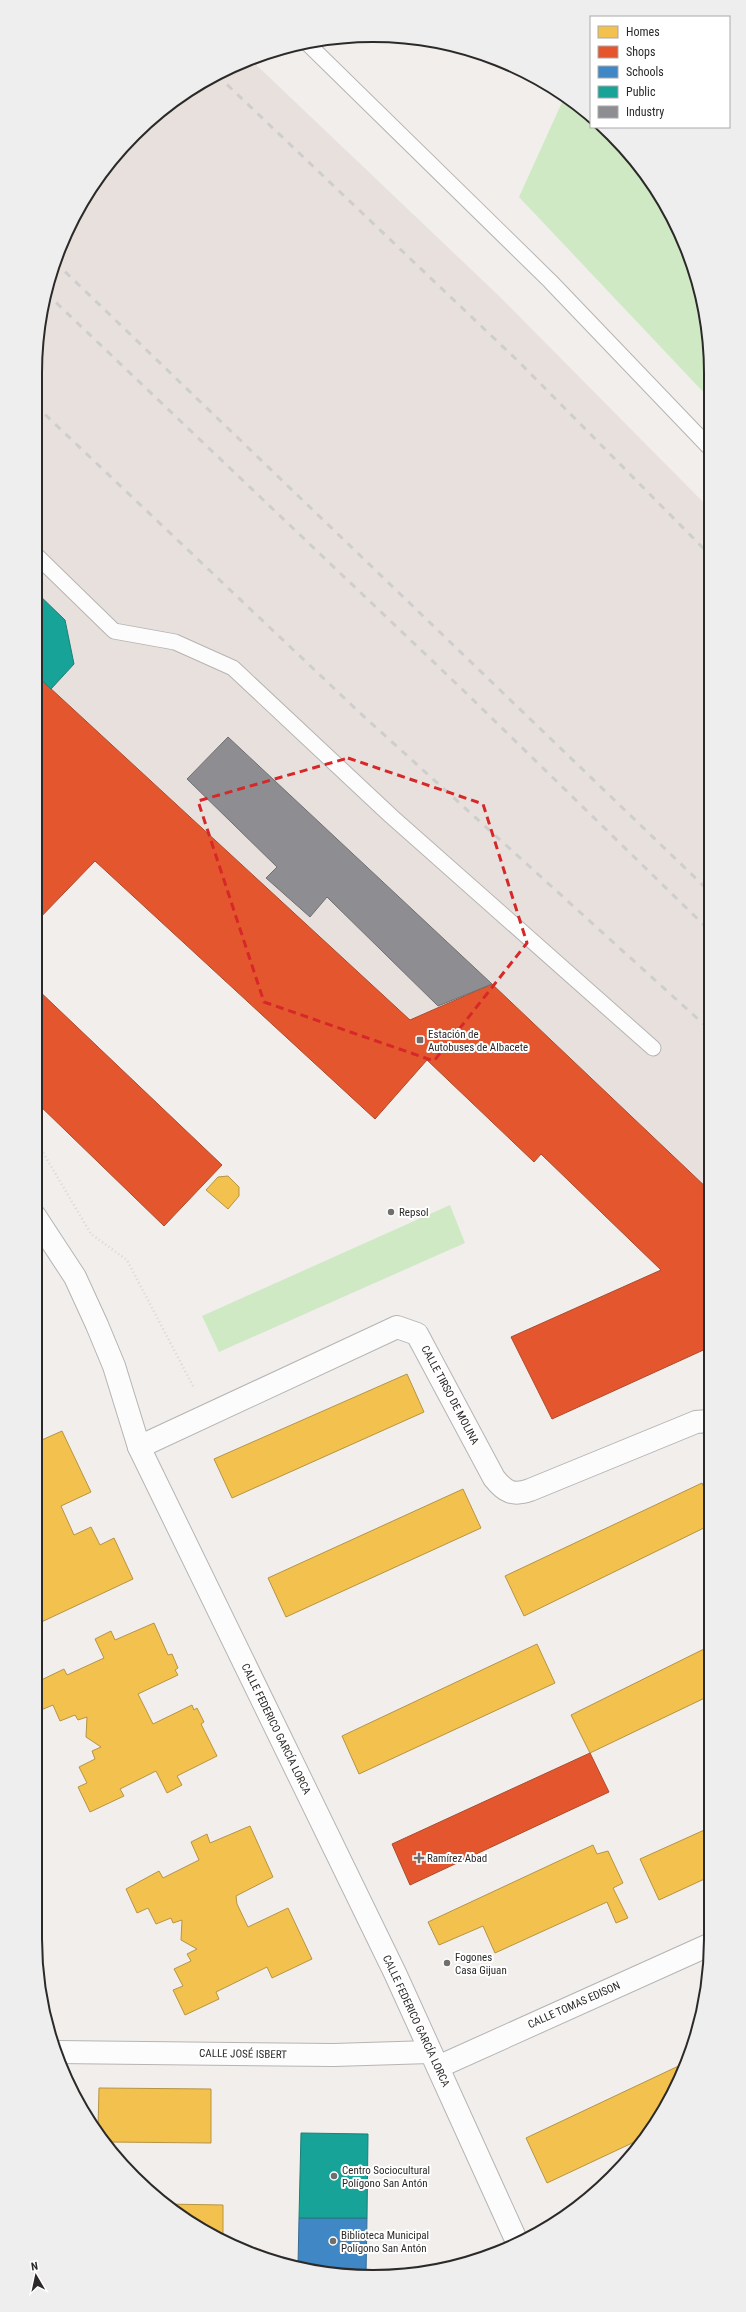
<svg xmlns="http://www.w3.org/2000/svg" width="746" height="2312" viewBox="0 0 746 2312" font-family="'Roboto Condensed',sans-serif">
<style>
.built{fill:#e8e0dc}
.green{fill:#d0e9c5}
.homes{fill:#f2c14e;stroke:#b79443}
.shops{fill:#e4572e;stroke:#ad4a2c}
.schools{fill:#3f88c5;stroke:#396c96}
.public{fill:#17a398;stroke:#1d7f77}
.industry{fill:#8d8d92;stroke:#706f72}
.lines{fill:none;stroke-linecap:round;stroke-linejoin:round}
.lane-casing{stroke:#b6b4b3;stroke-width:17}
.street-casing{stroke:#b6b4b3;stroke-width:24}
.path{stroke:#d8d7d7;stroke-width:2.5;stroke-dasharray:1 3;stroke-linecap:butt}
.lane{stroke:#fdfcfc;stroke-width:15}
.street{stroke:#fdfcfc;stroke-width:22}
.rail{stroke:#cececd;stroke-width:3;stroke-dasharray:7 7;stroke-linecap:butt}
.marked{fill:none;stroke:#d62828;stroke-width:3;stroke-dasharray:8 5;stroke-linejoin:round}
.poi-dot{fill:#716f6d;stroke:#fff;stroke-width:1.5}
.labels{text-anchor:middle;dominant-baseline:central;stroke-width:4;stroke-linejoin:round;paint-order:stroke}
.poi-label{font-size:11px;fill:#2c2a29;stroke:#fff;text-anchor:start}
.street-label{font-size:11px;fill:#2c2a29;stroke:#fff}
.rim{fill:none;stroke:#2c2a29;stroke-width:2}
</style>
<rect width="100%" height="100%" fill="#f1eeec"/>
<polygon class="built" points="250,59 498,295 708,507 710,1191 492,984 410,1020 35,674 35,373 42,307 61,243 92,185 134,134 185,92"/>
<g class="green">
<polygon points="564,98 591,120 591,127 599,127 627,150 676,224 708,329 708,397 519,197"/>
<polygon points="450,1205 465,1243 219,1352 202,1316"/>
</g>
<g class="homes">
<polygon points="228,1176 239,1187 239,1196 228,1209 206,1190 218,1177"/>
<polygon points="407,1374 424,1412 232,1498 214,1459"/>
<polygon points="62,1431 91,1492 61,1506 74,1535 91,1527 100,1545 114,1538 133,1579 35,1625 35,1443"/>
<polygon points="702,1483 710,1501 710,1525 524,1616 505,1576"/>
<polygon points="463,1489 481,1528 286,1617 268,1578"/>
<polygon points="154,1623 168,1655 172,1654 178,1668 175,1670 178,1675 138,1694 153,1724 192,1705 194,1710 197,1708 204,1722 201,1724 217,1756 177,1776 182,1785 167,1793 156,1771 120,1789 124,1796 90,1812 78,1787 87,1783 79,1767 95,1759 92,1751 101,1747 86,1737 87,1717 78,1720 75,1715 60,1721 53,1705 41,1710 35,1697 35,1683 64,1669 67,1675 104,1658 95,1639 111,1631 115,1640"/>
<polygon points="537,1644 555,1683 359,1774 342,1736"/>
<polygon points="710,1646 711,1695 590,1753 571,1715"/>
<polygon points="250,1826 273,1877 236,1896 237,1904 248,1927 288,1908 312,1959 272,1978 267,1967 216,1992 219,1999 185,2015 173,1990 183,1986 174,1969 191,1961 187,1954 197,1949 181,1940 182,1920 173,1923 171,1918 156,1924 148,1908 137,1913 126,1889 159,1871 163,1878 199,1860 191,1842 207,1834 210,1843"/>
<polygon points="711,1827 711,1876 659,1900 640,1859"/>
<polygon points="593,1845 597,1854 608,1851 623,1883 613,1888 628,1918 616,1923 607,1902 495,1953 483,1926 439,1945 428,1922"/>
<polygon points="687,2062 654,2127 645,2137 547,2183 526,2138"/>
<polygon points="99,2088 211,2089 211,2143 107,2142 98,2128"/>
<polygon points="164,2204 223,2205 223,2242 167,2207"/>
</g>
<g class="shops">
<polygon points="35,674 410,1020 492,984 710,1191 710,1347 552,1419 511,1337 661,1270 541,1154 534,1162 427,1060 375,1119 95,861 35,923"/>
<polygon points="35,987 222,1165 164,1226 35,1101"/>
<polygon points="590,1753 609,1792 410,1885 392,1844"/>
</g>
<polygon class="schools" points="299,2218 367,2218 366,2275 329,2274 298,2265"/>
<g class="public">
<polygon points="35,591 65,620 74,664 51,689 35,674"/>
<polygon points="301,2133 368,2134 367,2218 299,2218"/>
</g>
<polygon class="industry" points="228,737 492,984 438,1006 327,897 310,917 266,878 277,867 187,779"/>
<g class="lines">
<g class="lane-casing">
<g id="lane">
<polyline points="306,42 550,281 708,446"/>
<polyline points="35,554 114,631 175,642 233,668 391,816 653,1048"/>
</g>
</g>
<g class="street-casing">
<g id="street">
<polyline points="35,1216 75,1277 97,1325 114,1366 139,1447 395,1973 518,2244"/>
<path d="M139,1447l258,-120 20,7 77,144c11,14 19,18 36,12l166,-68 12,-1 2,3"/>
<polyline points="56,2052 334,2055 430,2052"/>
<polyline points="438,2067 711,1944"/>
</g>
</g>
<polyline class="path" points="35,1139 91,1234 127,1260 194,1388"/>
<use href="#lane" class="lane"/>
<use href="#street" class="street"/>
<g class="rail">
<polyline points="217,75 519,362 708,553"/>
<polyline points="55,262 709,891"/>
<polyline points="46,293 464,691 709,930"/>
<polyline points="35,405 360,713 709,1029"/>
</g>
</g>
<path class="marked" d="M348,758l135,46 44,139 -93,118 -170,-59 -66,-201z"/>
<g class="poi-dot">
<rect x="416" y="1036" width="8" height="8" rx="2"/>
<circle cx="391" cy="1212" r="4"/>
<path d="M417 1852h4v4h4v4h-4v4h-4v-4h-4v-4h4z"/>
<circle cx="447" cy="1963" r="4"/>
<circle cx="334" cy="2176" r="4"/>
<circle cx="333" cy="2241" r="4"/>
</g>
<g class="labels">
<g class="poi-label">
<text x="428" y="1034">Estación de<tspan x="428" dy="13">Autobuses de Albacete</tspan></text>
<text x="399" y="1212">Repsol</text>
<text x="427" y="1858">Ramírez Abad</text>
<text x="455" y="1957">Fogones<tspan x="455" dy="13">Casa Gijuan</tspan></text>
<text x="342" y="2170">Centro Sociocultural<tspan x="342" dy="13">Polígono San Antón</tspan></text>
<text x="341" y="2235">Biblioteca Municipal<tspan x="341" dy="13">Polígono San Antón</tspan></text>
</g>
<g class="street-label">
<text transform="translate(450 1395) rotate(62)">CALLE TIRSO DE MOLINA</text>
<text transform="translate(276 1729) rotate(64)">CALLE FEDERICO GARCÍA LORCA</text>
<text transform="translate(574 2005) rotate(-24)">CALLE TOMAS EDISON</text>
<text transform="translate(416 2021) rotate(65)">CALLE FEDERICO GARCÍA LORCA</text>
<text transform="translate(243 2054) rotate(1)">CALLE JOSÉ ISBERT</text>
</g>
</g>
<path d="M0 0H746V2312H0ZM373 42H373A331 331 0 0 1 704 373V1939A331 331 0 0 1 373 2270H373A331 331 0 0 1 42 1939V373A331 331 0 0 1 373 42Z" fill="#eee" fill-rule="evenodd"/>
<path class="rim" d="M373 42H373A331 331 0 0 1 704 373V1939A331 331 0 0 1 373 2270H373A331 331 0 0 1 42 1939V373A331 331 0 0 1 373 42Z"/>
<rect x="590" y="16" width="140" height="112" fill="#ffffff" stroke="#abaaa9"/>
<rect x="598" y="26" width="20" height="12" fill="#f2c14e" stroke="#abaaa9"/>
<text x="626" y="36" font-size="12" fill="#2c2a29">Homes</text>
<rect x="598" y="46" width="20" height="12" fill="#e4572e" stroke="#abaaa9"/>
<text x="626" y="56" font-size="12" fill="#2c2a29">Shops</text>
<rect x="598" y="66" width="20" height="12" fill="#3f88c5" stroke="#abaaa9"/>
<text x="626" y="76" font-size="12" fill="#2c2a29">Schools</text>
<rect x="598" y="86" width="20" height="12" fill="#17a398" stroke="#abaaa9"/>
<text x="626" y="96" font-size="12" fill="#2c2a29">Public</text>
<rect x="598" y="106" width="20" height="12" fill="#8d8d92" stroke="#abaaa9"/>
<text x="626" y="116" font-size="12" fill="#2c2a29">Industry</text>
<g transform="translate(36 2276) rotate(351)" stroke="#ffffff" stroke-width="3" paint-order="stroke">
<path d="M0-3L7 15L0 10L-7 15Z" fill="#2c2a29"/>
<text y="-6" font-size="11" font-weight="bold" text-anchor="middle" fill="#2c2a29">N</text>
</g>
</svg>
